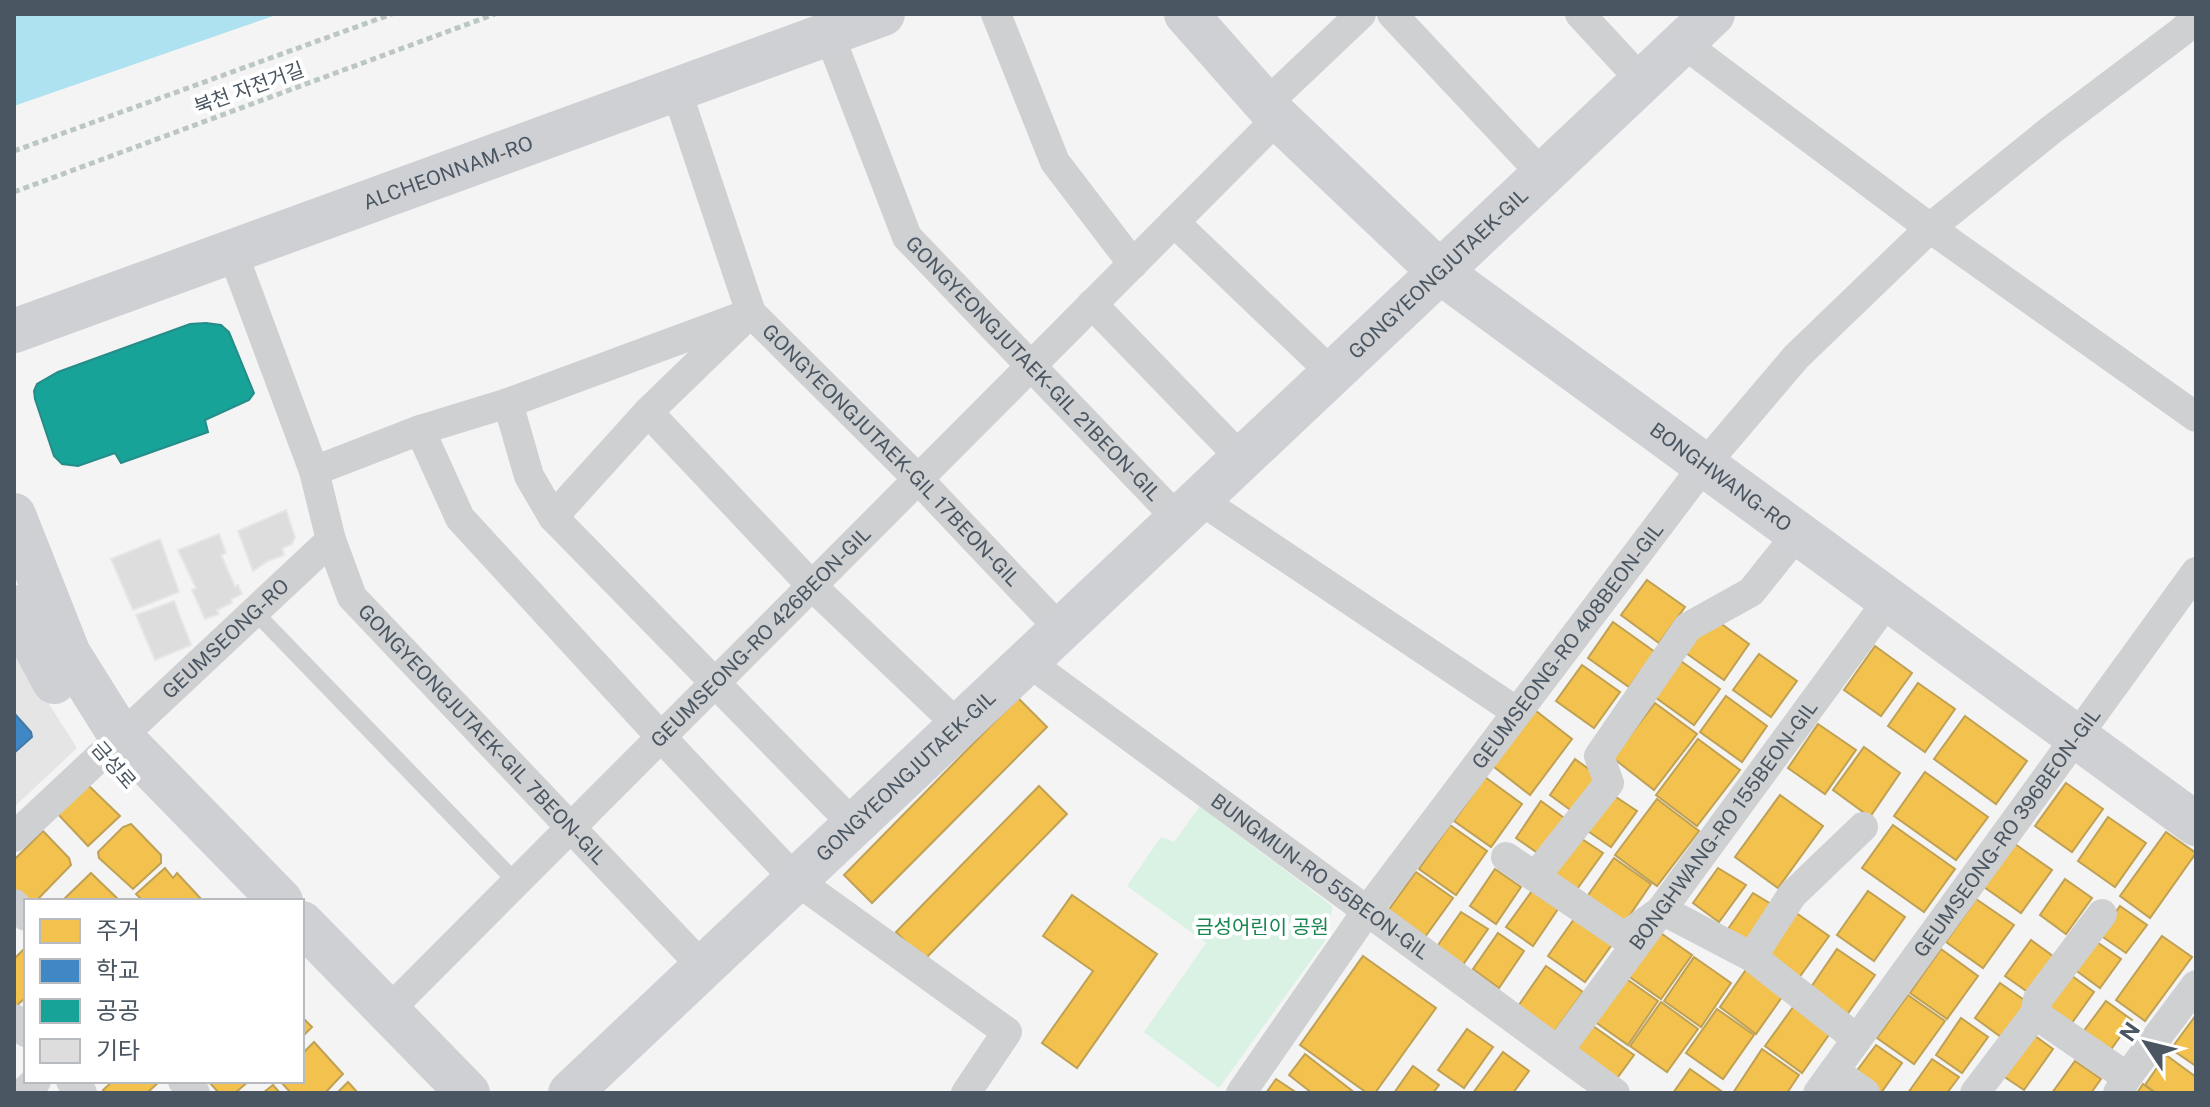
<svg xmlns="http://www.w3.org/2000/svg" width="2210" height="1107" viewBox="0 0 2210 1107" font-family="'Public Sans','Noto Sans KR',sans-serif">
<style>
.education{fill:#e6e5e6}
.green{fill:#d9f2e3}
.water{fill:#aee2f0}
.homes{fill:#f2c14e;stroke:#c0a154;stroke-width:2}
.schools{fill:#3f88c5;stroke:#4279a7;stroke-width:2}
.public{fill:#17a398;stroke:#268c88;stroke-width:2}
.building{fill:#ddddde;stroke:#e5e6e7;stroke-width:2}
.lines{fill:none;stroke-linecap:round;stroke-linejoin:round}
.path{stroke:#bcc7c4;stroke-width:5;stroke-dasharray:6 4;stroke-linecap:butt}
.lane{stroke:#ced0d2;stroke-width:16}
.street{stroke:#ced0d2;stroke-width:30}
.secondary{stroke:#ced0d4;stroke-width:44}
.labels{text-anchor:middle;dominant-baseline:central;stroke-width:8;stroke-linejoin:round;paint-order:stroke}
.street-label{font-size:20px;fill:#4a5661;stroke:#fff}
.park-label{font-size:20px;fill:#17864f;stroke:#fff}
</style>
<rect width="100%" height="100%" fill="#f4f4f4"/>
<polygon class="education" points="14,649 77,748 14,807"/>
<polygon class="green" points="1200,806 1332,906 1330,934 1219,1088 1144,1032 1206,943 1127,886 1161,837 1174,842"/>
<polygon class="water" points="14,14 279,14 14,106"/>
<g class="homes">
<polygon points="1647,580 1685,607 1659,643 1621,615"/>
<polygon points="1712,617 1749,644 1724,680 1686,653"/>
<polygon points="1613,622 1655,652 1629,687 1588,658"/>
<polygon points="1875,646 1912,673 1881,716 1844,690"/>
<polygon points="1759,654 1797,681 1771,717 1733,690"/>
<polygon points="1678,659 1720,689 1694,725 1652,695"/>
<polygon points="1582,665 1620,692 1594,728 1556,701"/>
<polygon points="1918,683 1955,709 1925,752 1888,726"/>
<polygon points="1726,696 1767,726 1742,762 1700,732"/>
<polygon points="1018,698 1047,727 872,903 844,875"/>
<polygon points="1655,703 1697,734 1654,790 1613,758"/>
<polygon points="1531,707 1572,739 1530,795 1489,763"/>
<polygon points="1965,716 2027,761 1996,804 1934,759"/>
<polygon points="1818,724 1856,750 1825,794 1788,768"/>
<polygon points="1698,739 1740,770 1697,826 1656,795"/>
<polygon points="1864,747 1900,773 1870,817 1833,790"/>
<polygon points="1575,759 1601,778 1576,814 1550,795"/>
<polygon points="1925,772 1988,817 1956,860 1894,816"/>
<polygon points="1485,777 1522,804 1491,847 1454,821"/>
<polygon points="2066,783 2103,809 2072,852 2035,826"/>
<polygon points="89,786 120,816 88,846 54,810"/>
<polygon points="1039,786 1067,814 924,960 896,932"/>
<polygon points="1610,793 1637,811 1611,847 1585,829"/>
<polygon points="1780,795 1823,826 1778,888 1735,857"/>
<polygon points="1657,799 1699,831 1657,886 1615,855"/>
<polygon points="1541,801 1567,820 1542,856 1516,838"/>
<polygon points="2108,817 2146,843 2115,887 2078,861"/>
<polygon points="131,824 161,855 161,863 133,889 99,858 98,852 123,827"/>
<polygon points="1450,825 1487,851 1456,895 1419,869"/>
<polygon points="1893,825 1955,869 1924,912 1862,868"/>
<polygon points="43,831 69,858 71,865 36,901 26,901 14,895 14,860"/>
<polygon points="2166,832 2196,853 2150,918 2120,896"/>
<polygon points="1576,835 1603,853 1577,889 1551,871"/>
<polygon points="2015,844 2052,870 2021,913 1984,887"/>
<polygon points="1614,858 1651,884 1621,928 1584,901"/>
<polygon points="165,868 173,878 177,873 203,901 143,901 136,894"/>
<polygon points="1718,868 1746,885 1719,922 1693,903"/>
<polygon points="1495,869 1521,887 1496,924 1470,906"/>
<polygon points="1416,872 1453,898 1422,941 1385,915"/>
<polygon points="91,873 120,901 62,901"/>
<polygon points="2065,879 2092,898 2066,934 2040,915"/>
<polygon points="1532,891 1558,909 1533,946 1506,927"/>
<polygon points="1868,891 1905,917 1874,961 1837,935"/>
<polygon points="1753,893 1781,910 1754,947 1728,929"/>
<polygon points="1072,895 1157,954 1077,1068 1042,1043 1093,971 1043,936"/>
<polygon points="1976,899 2014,925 1983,968 1946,942"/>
<polygon points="2120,906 2147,925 2126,953 2100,935"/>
<polygon points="1792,910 1829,936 1798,979 1761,953"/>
<polygon points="1461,912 1488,929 1462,966 1436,948"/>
<polygon points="1579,912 1616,939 1585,982 1548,956"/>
<polygon points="1655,929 1692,955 1661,999 1624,973"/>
<polygon points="1498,933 1524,951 1499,988 1473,969"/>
<polygon points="2162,936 2192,957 2145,1021 2116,1000"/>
<polygon points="2031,940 2057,959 2032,995 2005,976"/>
<polygon points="2094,940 2121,959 2100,988 2074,969"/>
<polygon points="26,947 26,997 14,1008 14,959"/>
<polygon points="1837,949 1875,975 1844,1019 1807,993"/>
<polygon points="1941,949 1978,976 1947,1019 1910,993"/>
<polygon points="1363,956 1436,1008 1375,1093 1367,1093 1300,1045"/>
<polygon points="1694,957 1731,983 1701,1027 1664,1001"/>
<polygon points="1750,964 1787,990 1756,1034 1720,1007"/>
<polygon points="1546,966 1583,992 1552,1035 1516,1009"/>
<polygon points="2068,973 2094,992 2069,1027 2042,1008"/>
<polygon points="1621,975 1658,1001 1628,1045 1591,1019"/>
<polygon points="2000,983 2027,1002 2001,1037 1975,1018"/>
<polygon points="1908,995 1945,1021 1914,1064 1877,1038"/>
<polygon points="2106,1001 2132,1020 2107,1055 2080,1036"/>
<polygon points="1661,1002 1698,1029 1667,1072 1630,1046"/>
<polygon points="1796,1003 1833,1029 1802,1073 1765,1046"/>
<polygon points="1717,1009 1754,1035 1723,1079 1686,1053"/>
<polygon points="2196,1015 2196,1066 2171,1049"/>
<polygon points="302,1017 312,1027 302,1037"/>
<polygon points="1961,1018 1988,1037 1962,1073 1936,1055"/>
<polygon points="1593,1026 1634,1055 1615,1081 1574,1052"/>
<polygon points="1467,1029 1493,1047 1464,1088 1438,1070"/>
<polygon points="2027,1030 2053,1049 2024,1090 1997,1072"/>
<polygon points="314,1042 343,1074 325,1093 291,1093 280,1081 302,1081 302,1054"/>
<polygon points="1876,1045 1902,1063 1881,1093 1869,1093 1850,1080"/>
<polygon points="1762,1049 1799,1075 1787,1093 1733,1093"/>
<polygon points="1503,1052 1529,1071 1513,1093 1473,1093"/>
<polygon points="1305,1054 1355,1093 1312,1093 1289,1075"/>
<polygon points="2166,1055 2196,1077 2196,1093 2156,1093 2145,1085"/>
<polygon points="1932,1059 1959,1077 1947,1093 1908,1093"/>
<polygon points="2075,1061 2101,1079 2091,1093 2052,1093"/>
<polygon points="1413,1066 1439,1085 1433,1093 1394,1093"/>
<polygon points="1690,1069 1724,1093 1673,1093"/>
<polygon points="1276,1079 1297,1093 1266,1093"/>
<polygon points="113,1081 160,1081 147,1093 106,1093 103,1090"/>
<polygon points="208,1081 249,1081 235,1093 219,1093"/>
<polygon points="348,1082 358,1093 337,1093"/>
<polygon points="2143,1084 2155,1093 2137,1093"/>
<polygon points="273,1085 280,1093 263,1093"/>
</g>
<polygon class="schools" points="14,713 31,732 32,737 14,753"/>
<polygon class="public" points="206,323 221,325 229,332 254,393 249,400 205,420 208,432 121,463 115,453 78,466 62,464 54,456 35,399 34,391 37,384 58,372 190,324"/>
<g class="building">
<polygon points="286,510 295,537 292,544 282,548 284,555 268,561 253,571 238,531"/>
<polygon points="219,534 226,553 221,555 235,587 238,585 242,594 231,599 232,603 217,610 219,614 205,619 192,590 196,588 178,550"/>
<polygon points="160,539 179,592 133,610 111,559"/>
<polygon points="174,601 191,645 155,660 136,615"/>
</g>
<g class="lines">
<g class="path">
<polyline points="14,151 392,14"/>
<polyline points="14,192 495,14"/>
</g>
<polyline class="lane" points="255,612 516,882"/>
<g class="street">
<polyline points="996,14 1055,162 1133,264"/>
<polyline points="1392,14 1543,175"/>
<polyline points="1580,14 1642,81"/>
<path id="s1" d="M829,34l78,203 271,282"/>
<polyline points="1683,43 1930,228 2196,417"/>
<path id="s2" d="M676,89l75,224 167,166 143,151"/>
<polyline points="1266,104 1361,14"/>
<polyline points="1174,222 1332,373"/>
<path id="s3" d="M232,251l82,220 17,69 21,57 351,370"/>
<polyline points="1092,304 1242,459"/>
<polyline points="508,403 529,476 553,517 854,825"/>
<polyline points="648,412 812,586 959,726"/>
<polyline points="420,430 460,518 661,737 796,880 1007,1032 966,1093"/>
<polyline points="314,471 420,430 508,403 751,313"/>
<polyline points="1199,499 1517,712"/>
<polyline points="553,517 648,412 741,322"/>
<path id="s4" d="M1027,661l588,432"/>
<path id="s5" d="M14,837l317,-297"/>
<polyline points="1506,857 1624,937 1662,910 1752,957"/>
<polyline points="1535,877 1609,783 1599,756 1688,627 1751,592 1799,532"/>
<polyline points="14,904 26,916"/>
<path id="s6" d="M388,1011l890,-893"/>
<polyline points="2035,1014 2038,999 2102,914"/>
<polyline points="14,1019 26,1032"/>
<polyline points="1857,1039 1752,957 1792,895 1863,827"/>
<path id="s7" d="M1558,1051l331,-452"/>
<polyline points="1834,1071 1865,1093"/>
<polyline points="2127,1077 2196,985"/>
<polyline points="71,1081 82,1093"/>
<polyline points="183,1081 195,1093"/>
<polyline points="23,1093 36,1081"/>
<path id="s8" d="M1241,1093l126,-182 338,-447 91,-107 134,-129 121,-98 130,-98 15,-14"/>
<path id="s9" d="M1818,1093l378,-521"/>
<polyline points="1975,1093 2035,1014 2127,1077 2118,1093"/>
</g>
<g class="secondary">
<path id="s10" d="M1186,14l92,104 162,154 756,552"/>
<path id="s11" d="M14,331l869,-317"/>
<polyline points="14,515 69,654 121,737 281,901"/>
<polyline points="14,607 54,682"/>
<polyline points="302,923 468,1093"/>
<path id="s12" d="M570,1093l1143,-1079"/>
</g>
</g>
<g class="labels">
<g class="street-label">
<text transform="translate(249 88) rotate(-20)">북천 자전거길</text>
<text stroke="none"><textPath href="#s11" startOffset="462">ALCHEONNAM-RO</textPath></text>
<text stroke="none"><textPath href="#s12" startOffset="1194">GONGYEONGJUTAEK-GIL</textPath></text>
<text stroke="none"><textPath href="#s1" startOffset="400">GONGYEONGJUTAEK-GIL 21BEON-GIL</textPath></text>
<text stroke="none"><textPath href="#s2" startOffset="436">GONGYEONGJUTAEK-GIL 17BEON-GIL</textPath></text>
<text stroke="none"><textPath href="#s10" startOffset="710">BONGHWANG-RO</textPath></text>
<text stroke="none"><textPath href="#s6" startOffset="528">GEUMSEONG-RO 426BEON-GIL</textPath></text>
<text stroke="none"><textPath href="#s5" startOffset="290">GEUMSEONG-RO</textPath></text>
<text stroke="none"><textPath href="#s8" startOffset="554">GEUMSEONG-RO 408BEON-GIL</textPath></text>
<text stroke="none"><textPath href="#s3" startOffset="556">GONGYEONGJUTAEK-GIL 7BEON-GIL</textPath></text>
<text transform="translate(114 765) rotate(49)">금성로</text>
<text stroke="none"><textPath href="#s12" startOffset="462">GONGYEONGJUTAEK-GIL</textPath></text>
<text stroke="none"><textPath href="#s7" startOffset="280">BONGHWANG-RO 155BEON-GIL</textPath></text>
<text stroke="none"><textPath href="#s9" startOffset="322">GEUMSEONG-RO 396BEON-GIL</textPath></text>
<text stroke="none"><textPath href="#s4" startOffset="364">BUNGMUN-RO 55BEON-GIL</textPath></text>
</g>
<g class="park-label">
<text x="1262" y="927">금성어린이 공원</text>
</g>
</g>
<rect width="2210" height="1107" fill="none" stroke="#4a5661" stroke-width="32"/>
<rect x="24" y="899" width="280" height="184" fill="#ffffff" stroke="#b7bbc0" stroke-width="2"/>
<rect x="40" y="919" width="40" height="24" fill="#f2c14e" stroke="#b7bbc0" stroke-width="2"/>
<text x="96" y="939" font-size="24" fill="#4a5661">주거</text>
<rect x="40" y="959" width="40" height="24" fill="#3f88c5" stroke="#b7bbc0" stroke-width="2"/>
<text x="96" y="979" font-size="24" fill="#4a5661">학교</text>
<rect x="40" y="999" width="40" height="24" fill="#17a398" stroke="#b7bbc0" stroke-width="2"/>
<text x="96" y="1019" font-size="24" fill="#4a5661">공공</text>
<rect x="40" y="1039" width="40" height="24" fill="#ddddde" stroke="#b7bbc0" stroke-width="2"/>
<text x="96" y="1059" font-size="24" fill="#4a5661">기타</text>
<g transform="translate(2146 1043) rotate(305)" stroke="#ffffff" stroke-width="6" paint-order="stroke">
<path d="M0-6L14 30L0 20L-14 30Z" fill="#4a5661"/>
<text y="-12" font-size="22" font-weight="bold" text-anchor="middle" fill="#4a5661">N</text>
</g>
</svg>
